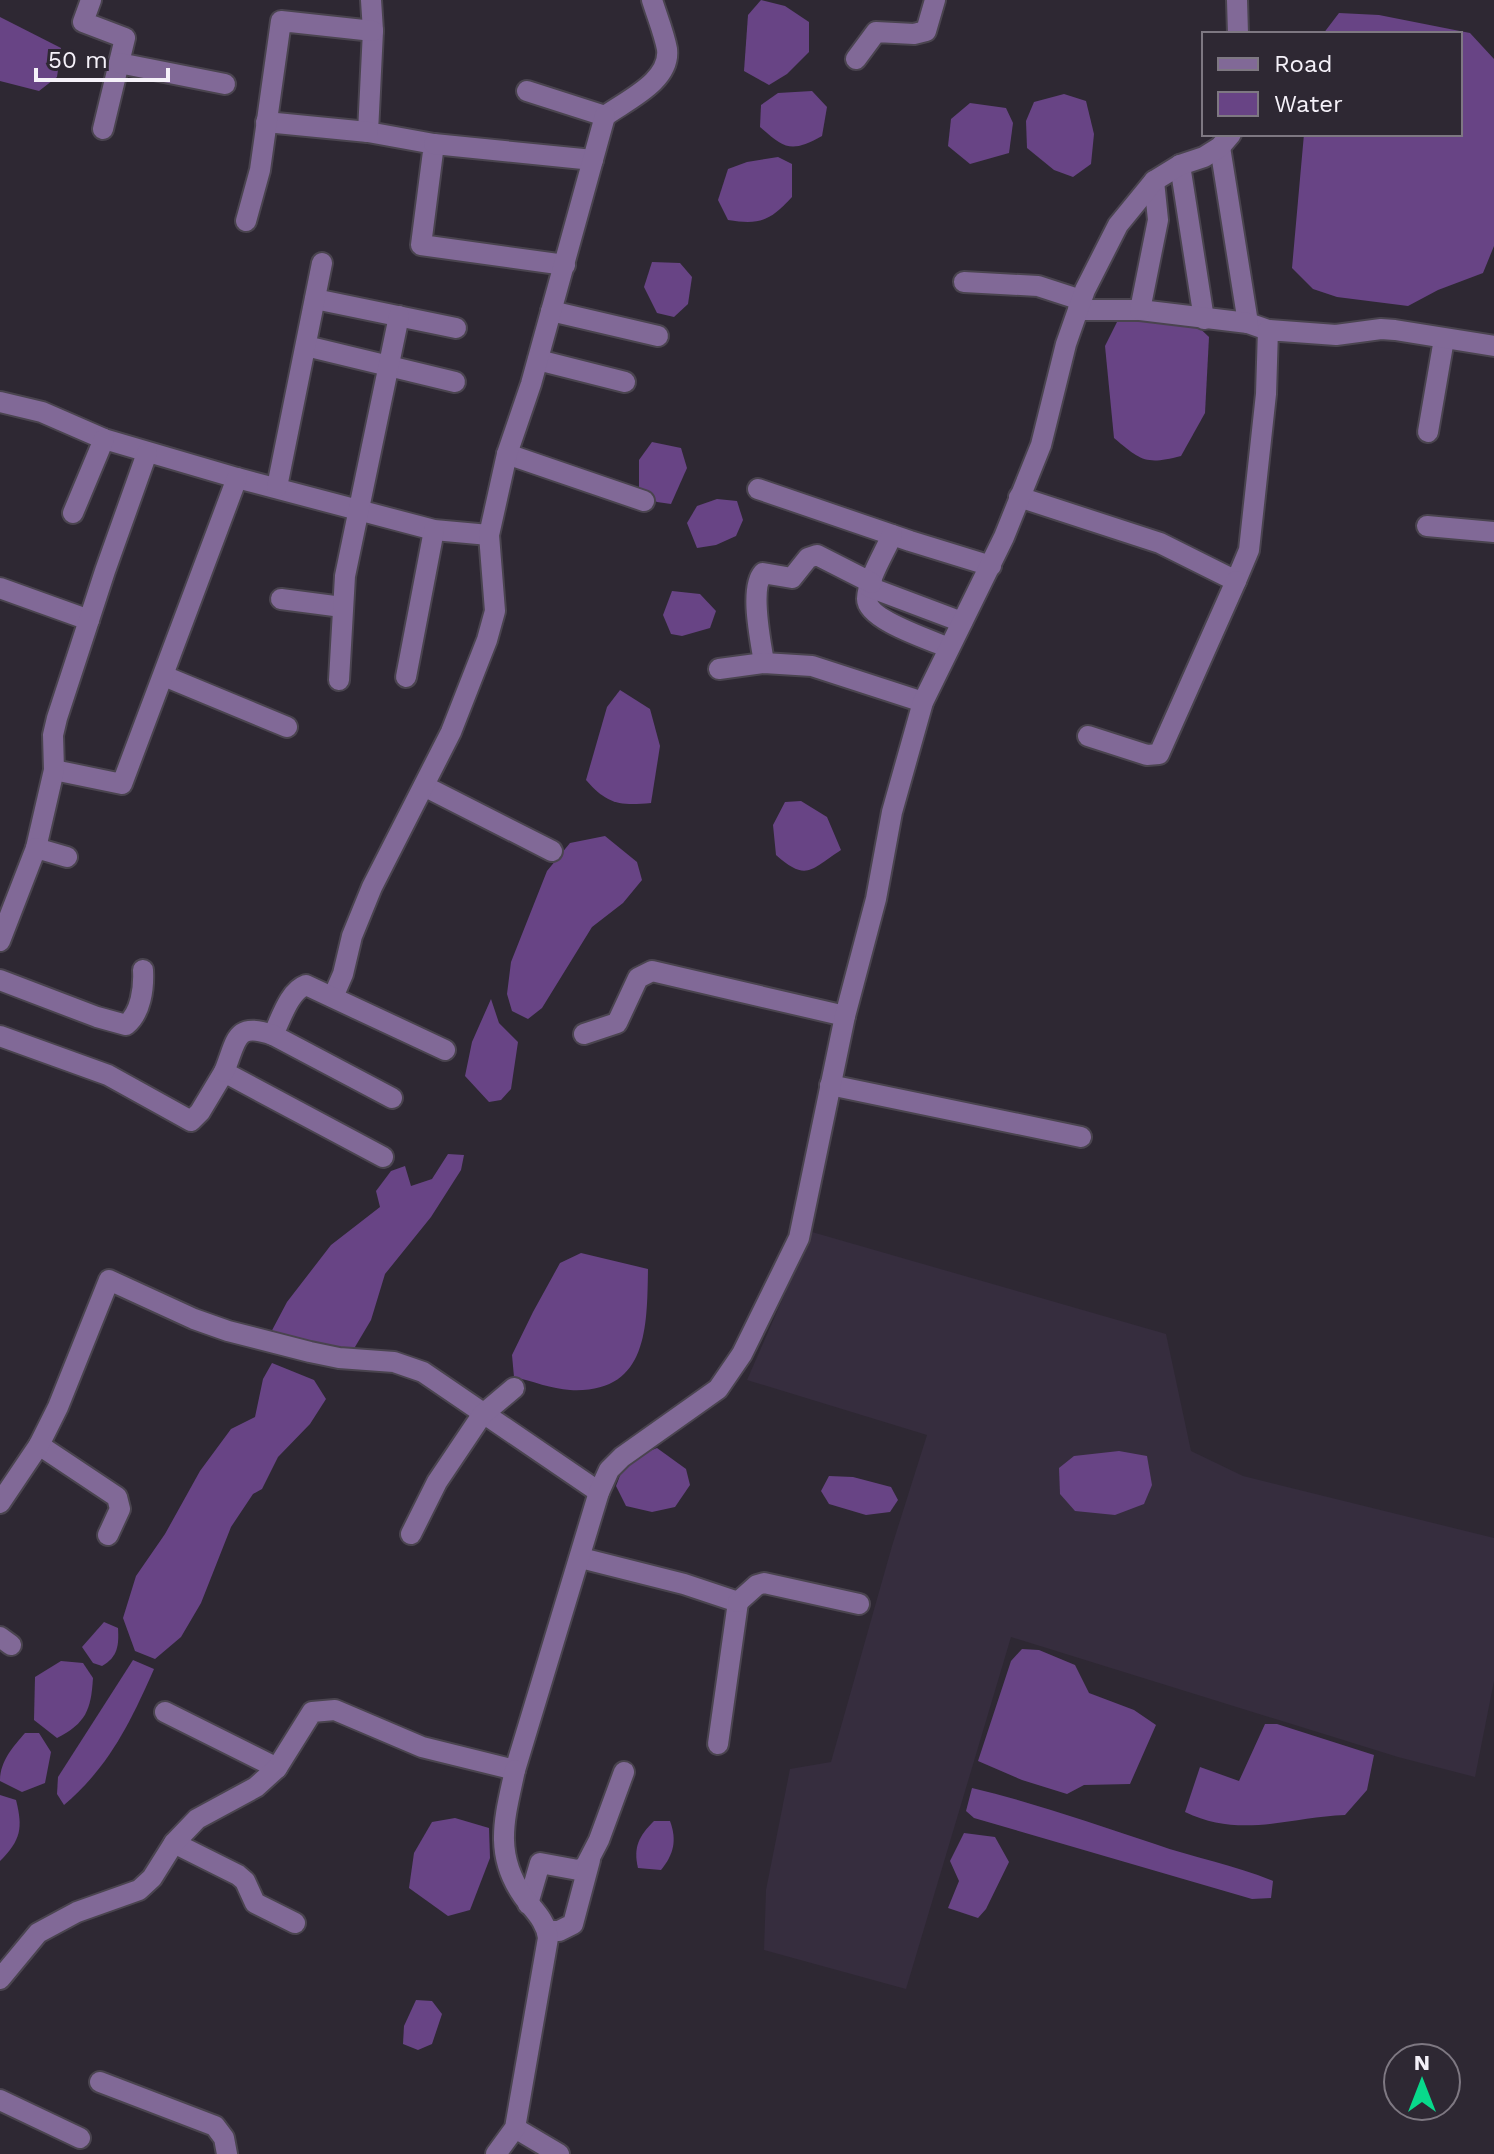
<svg xmlns="http://www.w3.org/2000/svg" width="1494" height="2154" viewBox="0 0 1494 2154" font-family="'Work Sans',sans-serif">
<style>
.built{fill:#362d3e}
.water{fill:#684485}
.lines{fill:none;stroke-linecap:round;stroke-linejoin:round}
.minor-casing{stroke:#4a444f;stroke-width:24}
.minor{stroke:#816997;stroke-width:20}
</style>
<rect width="100%" height="100%" fill="#2e2833"/>
<polygon class="built" points="812,1232 1166,1334 1191,1451 1243,1476 1494,1538 1494,1681 1475,1777 1398,1757 1011,1637 906,1989 764,1950 766,1890 790,1769 831,1762 892,1546 927,1435 747,1380"/>
<g class="water">
<polygon points="761,0 785,6 809,22 809,52 787,74 769,85 744,71 748,15"/>
<polygon points="1339,13 1379,15 1470,33 1494,59 1494,246 1483,273 1438,290 1408,306 1337,297 1313,289 1292,268 1304,134 1460,134 1460,34 1323,34"/>
<polygon points="0,17 61,48 57,77 39,91 0,81"/>
<path d="M812,91l15,16 -5,29c-31,17 -37,13 -62,-9l1,-22 17,-12z"/>
<polygon points="1064,94 1086,101 1094,134 1091,164 1073,177 1054,170 1027,148 1026,121 1034,102"/>
<polygon points="970,103 1006,108 1013,123 1009,153 970,164 948,146 951,119"/>
<path d="M778,157l14,7v33c-22,24 -32,28 -64,23l-10,-20 10,-31 19,-7z"/>
<polygon points="652,262 680,263 692,277 688,304 674,317 657,313 644,287"/>
<path d="M1118,320h73l18,17 -4,76 -24,43c-35,9 -40,5 -67,-18l-9,-92z"/>
<polygon points="652,442 681,448 687,468 671,504 657,502 639,492 639,460"/>
<polygon points="717,499 737,501 743,520 736,536 716,545 697,548 687,523 697,506"/>
<polygon points="672,591 700,594 716,611 710,628 682,636 671,634 663,615"/>
<path d="M620,690l30,19 10,37 -9,57c-32,3 -44,1 -65,-23l21,-73z"/>
<path d="M801,801l26,16 14,33c-31,20 -34,32 -65,5l-3,-30 12,-23z"/>
<polygon points="605,836 637,862 642,880 623,903 592,927 542,1008 528,1019 512,1011 507,994 511,962 547,871 570,843"/>
<polygon points="491,999 499,1023 518,1042 511,1089 501,1100 489,1102 465,1076 472,1042"/>
<polygon points="448,1154 464,1155 461,1170 431,1217 385,1274 371,1320 352,1352 269,1336 287,1302 331,1245 380,1207 376,1191 391,1171 405,1166 411,1186 432,1179"/>
<path d="M581,1253l67,16c-1,59 0,125 -78,121 -18,-1 -38,-9 -56,-13l-2,-22 21,-43 27,-49z"/>
<polygon points="272,1363 314,1380 326,1399 310,1424 278,1457 262,1489 253,1494 231,1527 201,1603 181,1637 155,1659 135,1651 123,1618 136,1576 165,1534 200,1471 231,1429 255,1417 263,1379"/>
<polygon points="657,1448 686,1469 690,1485 675,1507 652,1512 626,1506 616,1486 626,1460"/>
<polygon points="1119,1451 1147,1456 1152,1485 1144,1504 1115,1515 1075,1511 1060,1494 1059,1468 1074,1456"/>
<polygon points="829,1476 853,1477 891,1487 898,1500 890,1512 866,1515 829,1504 821,1491"/>
<path d="M104,1622l14,6c1,17 0,29 -16,38l-9,-3 -11,-16z"/>
<polygon points="1022,1649 1039,1650 1075,1665 1089,1693 1134,1710 1156,1725 1130,1784 1084,1785 1067,1794 1022,1780 978,1761 1011,1661"/>
<path d="M133,1660l21,9c-23,52 -45,98 -90,136l-7,-11 1,-17z"/>
<path d="M61,1661l22,2 10,15c-2,32 -7,45 -36,60l-23,-18 1,-43z"/>
<path d="M1265,1724h12l97,31 -7,35 -22,25c-56,2 -104,24 -160,-3l15,-45 39,14z"/>
<path d="M25,1733h14l12,19 -6,31 -23,9 -22,-11c0,-20 13,-34 25,-48z"/>
<path d="M972,1788c63,15 122,36 183,56 39,14 80,21 118,37l-2,17 -19,1 -278,-81 -8,-7z"/>
<path d="M0,1795l16,5c7,28 5,40 -16,61z"/>
<polygon points="455,1818 489,1828 490,1858 470,1910 448,1916 409,1888 414,1853 432,1822"/>
<path d="M654,1821h16c7,19 4,33 -9,49l-23,-2c-5,-21 1,-32 16,-47z"/>
<polygon points="964,1833 995,1837 1009,1862 986,1909 978,1918 948,1908 959,1881 950,1861"/>
<polygon points="416,2000 432,2001 442,2014 432,2044 418,2050 403,2044 404,2026"/>
</g>
<g class="lines">
<g class="minor-casing">
<g id="minor">
<polyline points="91,0 83,22 125,38 103,129"/>
<polyline points="371,0 373,31 368,132 434,144 421,245 565,265"/>
<polyline points="1237,0 1238,34"/>
<polyline points="856,59 876,32 914,34 926,31 935,0"/>
<polyline points="119,63 225,84"/>
<path d="M527,91l78,25c22,-16 66,-35 62,-67 -3,-16 -10,-33 -15,-49"/>
<polyline points="266,122 368,132"/>
<polyline points="434,144 593,160"/>
<polyline points="1220,147 1248,323 1268,330"/>
<polyline points="1180,165 1204,319"/>
<polyline points="246,221 260,170 281,21 373,31"/>
<polyline points="964,282 1038,286 1081,300"/>
<polyline points="315,299 456,328"/>
<polyline points="1078,310 1140,310 1248,323"/>
<polyline points="1140,310 1158,220 1154,181"/>
<polyline points="551,311 658,336"/>
<polyline points="306,346 455,382"/>
<polyline points="538,360 625,382"/>
<polyline points="0,402 42,412 104,439 237,478 434,530 489,535"/>
<polyline points="1428,432 1444,339"/>
<polyline points="507,454 644,501"/>
<polyline points="277,487 322,263"/>
<polyline points="758,489 910,541 991,566"/>
<polyline points="1019,497 1160,543 1236,581 1249,550 1266,394 1268,330 1336,335 1381,329 1395,330 1494,346"/>
<polyline points="73,513 104,439"/>
<polyline points="1427,526 1494,532"/>
<path d="M892,535c-8,19 -24,43 -25,64 0,21 64,41 82,49"/>
<polyline points="869,587 962,622"/>
<polyline points="0,588 89,620"/>
<polyline points="281,599 342,607"/>
<path d="M764,663c-3,-21 -15,-74 -1,-90l29,5 16,-20 9,-3 55,28"/>
<polyline points="719,669 764,663 812,666 923,702"/>
<polyline points="164,676 287,727"/>
<polyline points="406,677 434,530"/>
<polyline points="339,680 345,576 399,316"/>
<polyline points="1088,736 1147,755 1159,754 1236,581"/>
<polyline points="54,770 122,784 237,478"/>
<polyline points="424,786 552,851"/>
<polyline points="36,848 54,770 53,735 57,718 105,571 147,453"/>
<polyline points="0,941 36,848 67,857"/>
<path d="M0,980l97,37 29,8c15,-12 18,-37 17,-55"/>
<polyline points="333,997 343,974 352,936 372,887 451,732 487,640 495,611 489,535 507,454 531,384 605,116"/>
<polyline points="584,1034 617,1023 638,978 652,971 845,1016"/>
<path d="M273,1035c8,-16 16,-44 33,-50l139,65"/>
<polyline points="0,1036 108,1075 191,1121 200,1112 224,1072 383,1157"/>
<path d="M224,1072c13,-31 10,-51 49,-37l119,63"/>
<polyline points="830,1085 1081,1137"/>
<polyline points="39,1445 117,1497 120,1509 108,1535"/>
<polyline points="0,1503 39,1445 58,1407 109,1280 194,1319 228,1331 310,1352 339,1358 394,1362 423,1372 599,1492"/>
<polyline points="411,1534 437,1482 482,1415 514,1388"/>
<polyline points="581,1558 684,1584 738,1602 718,1744"/>
<polyline points="738,1602 757,1585 764,1583 859,1604"/>
<polyline points="0,1637 11,1645"/>
<polyline points="165,1712 277,1768"/>
<polyline points="174,1843 238,1875 245,1881 255,1903 295,1923"/>
<polyline points="528,1904 540,1863 578,1870 585,1867 599,1840 624,1772"/>
<polyline points="547,1931 559,1931 573,1924 590,1860"/>
<polyline points="0,1979 38,1933 77,1912 139,1890 152,1878 174,1843 197,1819 256,1787 277,1768 312,1712 335,1710 422,1747 515,1770 599,1492 609,1470 622,1457 718,1389 742,1354 799,1238 845,1016 876,899 892,812 923,702 1004,537 1041,445 1066,344 1085,290 1118,225 1154,181 1180,165 1204,157 1220,147 1231,134"/>
<polyline points="100,2082 215,2126 224,2138 227,2154"/>
<polyline points="0,2100 80,2138"/>
<polyline points="515,2128 559,2154"/>
<path d="M496,2154l19,-26 33,-190c-2,-18 -15,-28 -25,-42 -30,-43 -18,-79 -8,-126"/>
</g>
</g>
<use href="#minor" class="minor"/>
</g>
<rect x="1202" y="32" width="260" height="104" fill="#2e2833" stroke="#7e7882" stroke-width="2"/>
<rect x="1218" y="58" width="40" height="12" fill="#816997" stroke="#7e7882" stroke-width="2"/>
<text x="1274" y="72" font-size="24" fill="#f5f1f9">Road</text>
<rect x="1218" y="92" width="40" height="24" fill="#684485" stroke="#7e7882" stroke-width="2"/>
<text x="1274" y="112" font-size="24" fill="#f5f1f9">Water</text>
<g transform="translate(1422 2082)"><circle r="38" fill="#2e2833" stroke="#7e7882" stroke-width="2"/>
<path d="M0-6L14 30L0 20L-14 30Z" fill="#08d98b"/>
<text y="-12" font-size="22" font-weight="bold" text-anchor="middle" fill="#f5f1f9">N</text>
</g>
<path d="M36 68v12h132v-12" fill="none" stroke="#f5f1f9" stroke-width="4"/>
<text x="48" y="68" font-size="24" fill="#f5f1f9" stroke="#2e2833" stroke-width="6" paint-order="stroke">50 m</text>
</svg>
